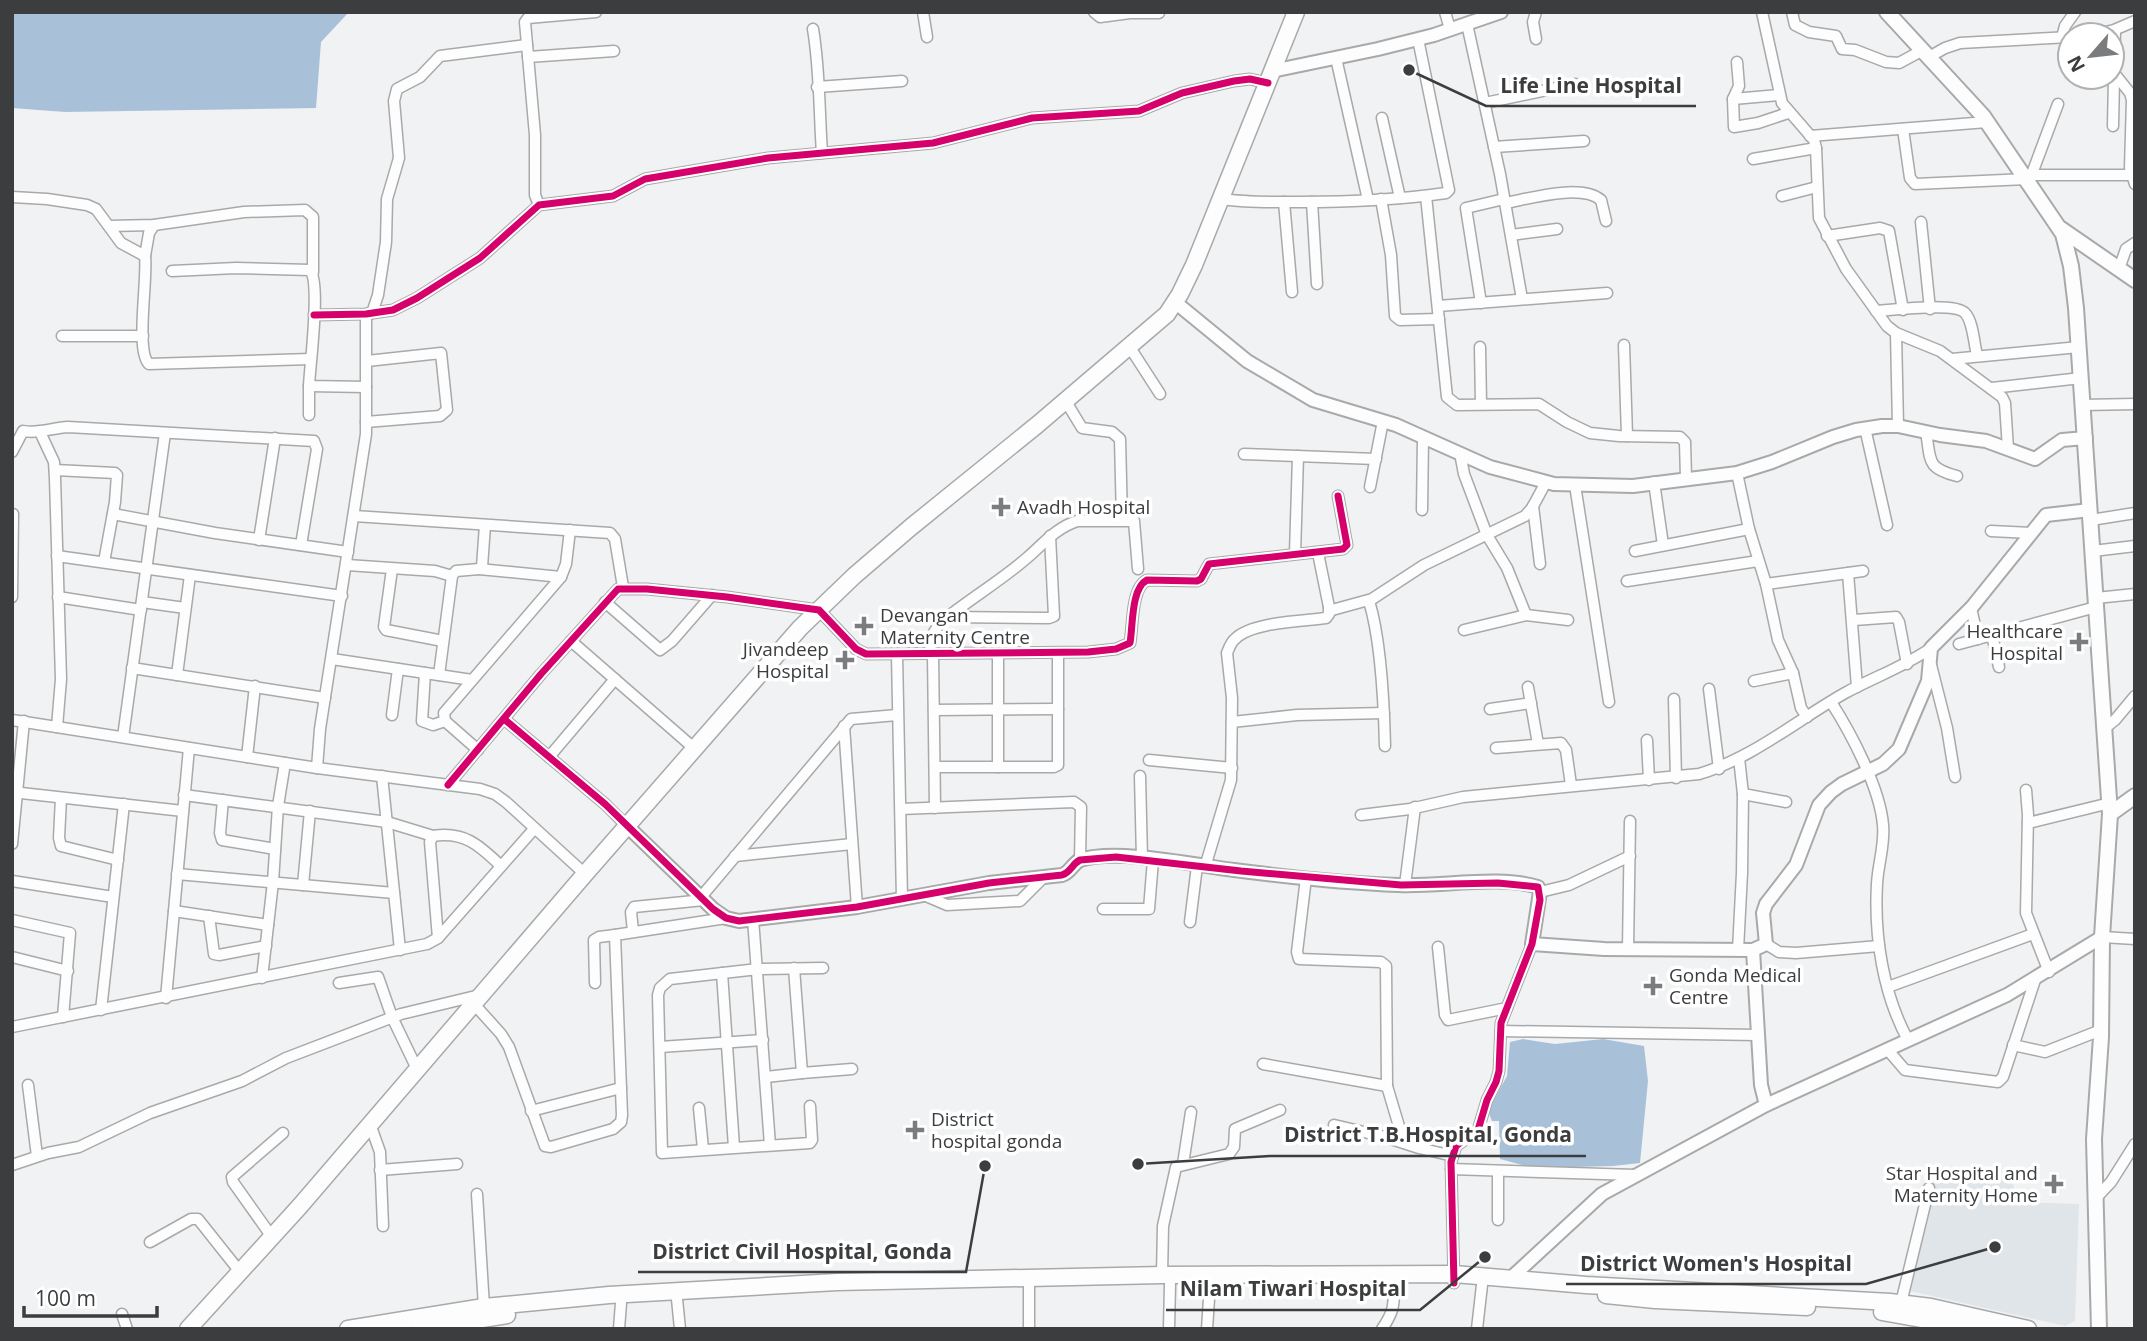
<svg xmlns="http://www.w3.org/2000/svg" width="2147" height="1341" viewBox="0 0 2147 1341" font-family="'Open Sans',sans-serif">
<style>
.built{fill:#e0e5ea}
.water{fill:#a9c1d8}
.lines{fill:none;stroke-linecap:round;stroke-linejoin:round}
.minor-casing{stroke:#a8a9aa;stroke-width:13}
.tertiary-casing{stroke:#a8a9aa;stroke-width:16}
.secondary-casing{stroke:#a8a9aa;stroke-width:18}
.primary-casing{stroke:#a8a9aa;stroke-width:18}
.trunk-casing{stroke:#a8a9aa;stroke-width:19}
.minor{stroke:#fdfdfd;stroke-width:10}
.tertiary{stroke:#fdfdfd;stroke-width:12}
.secondary{stroke:#fdfdfd;stroke-width:14}
.primary{stroke:#fdfdfd;stroke-width:14}
.trunk{stroke:#fdfdfd;stroke-width:16}
.cycleway-casing{stroke:#fff;stroke-width:11}
.cycleway{stroke:#d6006c;stroke-width:7}
.poi-dot{fill:#7b7c7e;stroke:#fff;stroke-width:2.5}
.labels{text-anchor:middle;dominant-baseline:central;stroke-width:7;stroke-linejoin:round;paint-order:stroke}
.poi-label{font-size:19px;fill:#3c3d3e;stroke:#fff;text-anchor:start}
.leader{fill:none;stroke:#3c3d3e;stroke-width:2.5}
.callout-dot{fill:#3c3d3e;stroke:#fff;stroke-width:2.5}
.callout-label{font-size:21px;text-anchor:middle;font-weight:bold;fill:#3c3d3e;stroke:#fff;stroke-width:7;stroke-linejoin:round;paint-order:stroke}
</style>
<rect width="100%" height="100%" fill="#f1f2f4"/>
<polygon class="built" points="1928,1178 2013,1178 2015,1202 2079,1204 2075,1321 2065,1326 1901,1289"/>
<g class="water">
<polygon points="12,12 349,12 321,42 316,108 65,112 12,108"/>
<polygon points="1523,1039 1555,1044 1603,1039 1644,1046 1648,1081 1640,1163 1613,1166 1534,1168 1500,1159 1499,1121 1492,1121 1488,1111 1507,1076 1510,1042"/>
</g>
<g class="lines">
<g class="minor-casing">
<g id="minor">
<polyline points="923,12 927,37"/>
<polyline points="1094,12 1100,17 1130,13 1159,13"/>
<polyline points="1445,12 1450,29"/>
<polyline points="1536,12 1533,22 1536,39"/>
<polyline points="1762,12 1782,103 1814,140 1816,148 1819,218 1846,269 1887,326 1896,333 1940,351 2002,397 2005,403 2008,449"/>
<polyline points="1792,12 1795,25 1809,32 1836,36 1842,49 1855,50 1886,62 1899,63 1923,50"/>
<polyline points="1467,24 1500,174 1522,299"/>
<path d="M813,29c7,41 6,82 9,124"/>
<polyline points="2093,35 2114,30 2135,21"/>
<polyline points="2062,37 2065,26 2075,12"/>
<polyline points="528,57 614,51"/>
<polyline points="1929,57 1945,48 1960,43 2070,37"/>
<polyline points="1336,58 1368,200"/>
<polyline points="1737,62 1739,86 1733,99 1734,127 1758,123 1788,113"/>
<polyline points="2114,73 2130,93 2132,100 2130,168 2135,184"/>
<polyline points="817,87 902,81"/>
<polyline points="1733,99 1779,95"/>
<polyline points="1485,103 1575,84"/>
<polyline points="1382,118 1400,198"/>
<polyline points="2113,126 2115,30"/>
<polyline points="1903,129 1910,178 1915,184 2027,179"/>
<polyline points="1810,136 1987,122"/>
<polyline points="1494,147 1584,141"/>
<polyline points="1753,159 1816,148"/>
<polyline points="2032,175 2130,175"/>
<polyline points="2030,179 2058,104"/>
<polyline points="1426,196 1447,397 1457,405 1539,404 1567,422 1590,433 1619,436 1680,437 1685,442 1686,478"/>
<polyline points="1782,196 1817,187"/>
<path d="M12,197l35,2 40,6 9,4 25,34 24,13c3,22 -10,95 4,108l161,-5"/>
<path d="M1223,199c25,4 50,3 76,3 49,0 98,-2 147,-9l3,-3 -31,-151"/>
<polyline points="1381,199 1391,255 1395,316 1400,320 1439,319"/>
<polyline points="1284,202 1292,292"/>
<polyline points="1312,202 1317,284"/>
<path d="M1505,203c23,-4 76,-20 96,-3l5,21"/>
<polyline points="539,205 535,195 535,135 525,22 528,18 596,12"/>
<polyline points="1921,222 1930,309"/>
<polyline points="109,226 154,225 244,212 305,210 313,217 313,272"/>
<polyline points="1511,235 1557,229"/>
<polyline points="1827,236 1880,228 1889,231 1903,310"/>
<polyline points="145,256 149,233 154,225"/>
<polyline points="2119,269 2126,249 2135,243"/>
<path d="M172,271l64,-3 74,2c11,13 0,94 -1,116l57,1"/>
<polyline points="1481,303 1466,208 1504,199"/>
<polyline points="1438,306 1607,293"/>
<path d="M1876,311c17,-1 79,-9 89,2 8,8 9,31 12,42"/>
<polyline points="372,313 378,295 386,242 387,199 399,158 394,101 397,89 420,77 440,56 527,45"/>
<polyline points="314,315 366,314 393,310 417,298 480,258 539,205 613,196 645,179 768,158 933,143 1032,118 1139,111 1182,93 1234,81 1250,79 1268,83"/>
<polyline points="1896,333 1898,426"/>
<polyline points="62,336 143,336"/>
<polyline points="1624,345 1627,436"/>
<polyline points="1129,346 1160,394"/>
<polyline points="1480,347 1481,404"/>
<polyline points="1952,359 2079,347"/>
<polyline points="1992,388 2081,378"/>
<polyline points="1065,400 1082,428 1112,432 1120,439 1122,520"/>
<polyline points="2083,405 2135,404"/>
<polyline points="309,415 309,386"/>
<polyline points="366,422 440,416 447,410 441,353 367,361"/>
<polyline points="1865,428 1887,525"/>
<polyline points="40,432 54,462 55,478 61,679 57,727"/>
<path d="M1926,432c5,29 0,36 31,44"/>
<path d="M12,452l11,-21c15,3 29,-3 45,-4l246,14 3,8 -16,96"/>
<polyline points="1460,453 1464,474 1487,535 1507,568 1526,615"/>
<polyline points="1244,454 1376,459"/>
<polyline points="55,470 115,473 117,475 115,502 104,562"/>
<polyline points="1737,473 1749,529 1766,584 1778,640 1793,673 1801,708 1807,717"/>
<polyline points="1654,482 1663,545"/>
<polyline points="1575,485 1609,702"/>
<polyline points="1370,487 1383,421"/>
<polyline points="1533,506 1540,564"/>
<polyline points="1422,510 1423,437"/>
<polyline points="113,514 215,533 348,552"/>
<polyline points="354,516 610,533 615,539 623,587"/>
<polyline points="2091,520 2135,513"/>
<polyline points="1991,531 2031,533"/>
<polyline points="259,540 275,438"/>
<polyline points="1635,551 1749,529"/>
<polyline points="2093,551 2135,546"/>
<polyline points="1318,553 1329,607 1332,610 1372,599 1424,565 1525,516 1532,508 1546,482"/>
<polyline points="1295,554 1298,456"/>
<polyline points="57,556 342,596"/>
<polyline points="347,565 435,571 452,576"/>
<polyline points="392,569 384,627 386,630 443,641"/>
<polyline points="479,569 561,577"/>
<polyline points="1848,573 1857,687"/>
<polyline points="1627,581 1758,561"/>
<polyline points="1766,584 1863,571"/>
<polyline points="12,597 13,514"/>
<polyline points="58,597 141,610"/>
<polyline points="2096,598 2135,594"/>
<path d="M1369,601c12,39 15,103 16,145"/>
<polyline points="142,602 185,608"/>
<polyline points="605,602 660,650 672,641 712,595"/>
<polyline points="1971,608 1978,639"/>
<polyline points="948,617 1049,618 1054,616 1050,536"/>
<polyline points="1854,620 1896,617 1899,622 1907,664"/>
<polyline points="1464,630 1526,615 1568,620"/>
<polyline points="1992,635 1999,667"/>
<polyline points="571,641 695,749"/>
<polyline points="1959,644 2096,607"/>
<polyline points="933,654 935,808"/>
<polyline points="998,654 998,767"/>
<polyline points="897,655 902,899"/>
<path d="M930,655l1,-18 9,-14c28,-23 62,-43 88,-66 16,-14 28,-29 49,-36h57l4,48"/>
<polyline points="332,659 472,680"/>
<polyline points="1931,665 1947,728 1955,777"/>
<polyline points="132,668 325,698"/>
<polyline points="425,673 422,721 433,725 445,721"/>
<polyline points="177,675 190,575"/>
<polyline points="439,675 452,576 456,571 479,569 482,567 485,525"/>
<polyline points="1754,681 1793,673"/>
<polyline points="1528,687 1538,744"/>
<polyline points="1709,689 1719,769"/>
<polyline points="1674,699 1676,778"/>
<path d="M1831,702c20,31 49,86 52,123 2,20 -5,39 -6,59 -3,52 6,110 31,156"/>
<polyline points="1490,709 1531,703"/>
<polyline points="934,710 1058,709"/>
<polyline points="392,715 398,669"/>
<polyline points="504,719 605,804 627,826"/>
<polyline points="12,720 317,768 480,789 495,794 506,802 585,874"/>
<polyline points="1232,722 1297,715 1384,713"/>
<polyline points="844,726 857,907"/>
<polyline points="2105,728 2115,720 2135,696"/>
<polyline points="123,737 165,433"/>
<polyline points="1647,740 1649,780"/>
<polyline points="1496,748 1561,743 1566,750 1571,785"/>
<polyline points="478,750 445,721 444,713 561,577 566,564 570,530"/>
<polyline points="247,757 255,686"/>
<polyline points="549,757 615,679"/>
<polyline points="1149,760 1232,768"/>
<polyline points="935,767 1054,767 1058,765 1058,653"/>
<polyline points="317,768 320,729 366,434 366,314"/>
<polyline points="382,776 400,950"/>
<polyline points="1140,776 1142,859"/>
<path d="M448,785l93,-111 77,-85h29l80,8 92,13 37,39 10,5 222,-2 28,-3 14,-6c3,-17 1,-55 17,-63l50,1 4,-2 8,-15 134,-15 4,-4 -9,-49"/>
<polyline points="2026,790 2028,815 2026,913 2049,972"/>
<polyline points="12,792 183,811"/>
<polyline points="1743,794 1786,802"/>
<polyline points="184,795 387,822 433,836"/>
<polyline points="61,798 59,838 61,846 118,860"/>
<polyline points="223,800 220,833 222,840 275,849"/>
<polyline points="901,809 1074,802 1081,807 1080,860"/>
<path d="M1361,815l49,-6 53,-12 236,-23c54,-16 98,-54 146,-81 29,-16 59,-26 86,-45"/>
<polyline points="2028,823 2110,803"/>
<polyline points="12,844 24,721"/>
<polyline points="735,856 852,844"/>
<path d="M1205,867l26,-87 1,-82 -5,-45c2,-5 4,-11 8,-14 16,-17 68,-18 91,-21l3,-4v-7"/>
<polyline points="177,874 394,893"/>
<polyline points="1306,878 1297,952 1299,959 1381,962 1386,966 1387,1086 1404,1143"/>
<polyline points="12,881 113,897"/>
<polyline points="303,885 310,811"/>
<polyline points="1405,885 1415,807"/>
<polyline points="1540,892 1569,885 1630,856"/>
<polyline points="926,896 947,905 1020,901 1044,877"/>
<polyline points="701,897 851,719 897,715"/>
<polyline points="1103,909 1149,909 1153,860"/>
<polyline points="174,911 268,925"/>
<polyline points="209,916 214,954 219,955 266,946"/>
<polyline points="753,919 770,1145"/>
<polyline points="12,920 70,933 63,1017"/>
<polyline points="1190,922 1197,866"/>
<polyline points="633,931 631,912 634,907 704,900"/>
<polyline points="2102,937 2135,939"/>
<path d="M438,938l-8,-96 3,-6c32,-5 47,10 68,30"/>
<polyline points="1766,944 1779,952 1796,953 1879,946"/>
<polyline points="1438,947 1445,1015 1448,1020 1507,1008"/>
<polyline points="1628,949 1630,821"/>
<polyline points="1738,950 1742,873 1743,794 1739,758"/>
<polyline points="12,957 68,971"/>
<polyline points="722,973 734,1147"/>
<polyline points="262,978 273,882 278,806 285,763"/>
<polyline points="339,983 378,977 392,1017 417,1069"/>
<polyline points="595,983 594,940 599,937 615,935"/>
<polyline points="1888,987 2033,934"/>
<polyline points="166,998 189,748"/>
<polyline points="474,1004 501,1034 509,1047 545,1146 551,1147 613,1129 621,1122 622,1115 615,935 726,918"/>
<polyline points="101,1010 124,804"/>
<polyline points="12,1027 427,944 438,938 534,829"/>
<polyline points="1501,1031 1757,1035"/>
<polyline points="2013,1045 2045,1052 2101,1030"/>
<polyline points="660,1047 763,1040"/>
<polyline points="1887,1049 1905,1070 1998,1082 2003,1077 2035,980"/>
<polyline points="1263,1064 1387,1086"/>
<polyline points="802,1073 852,1069"/>
<polyline points="766,1077 802,1073 794,968"/>
<polyline points="28,1085 37,1156"/>
<polyline points="810,1106 812,1140 810,1143 662,1153 658,995 660,988 670,979 758,969 823,968"/>
<polyline points="699,1108 703,1149"/>
<polyline points="531,1111 621,1088"/>
<polyline points="370,1124 380,1152 383,1226"/>
<polyline points="1334,1125 1385,1137 1419,1148 1453,1156"/>
<polyline points="1183,1164 1191,1112"/>
<polyline points="12,1165 48,1153 79,1147 150,1113 242,1081 286,1058 401,1014 480,995"/>
<polyline points="1451,1169 1635,1175"/>
<polyline points="380,1170 457,1164"/>
<polyline points="1498,1171 1498,1220"/>
<polyline points="477,1194 484,1307"/>
<polyline points="2095,1199 2111,1182 2135,1144"/>
<polyline points="272,1237 233,1182 232,1177 283,1133"/>
<polyline points="150,1242 191,1219 198,1219 241,1273"/>
<polyline points="1162,1275 1163,1226 1176,1167 1229,1154 1234,1147 1235,1129 1280,1110"/>
<polyline points="1454,1283 1451,1162 1456,1146 1478,1130 1487,1100 1496,1082 1499,1071 1501,1023 1532,944"/>
<polyline points="677,1299 680,1329"/>
<polyline points="1901,1303 1929,1188"/>
<polyline points="122,1314 127,1329"/>
<polyline points="619,1329 621,1303"/>
<polyline points="1029,1329 1029,1286"/>
<polyline points="1169,1329 1170,1284"/>
<polyline points="1207,1329 1210,1284"/>
<path d="M1382,1329c13,-19 12,-25 12,-48"/>
<polyline points="1477,1329 1483,1276"/>
</g>
</g>
<g class="tertiary-casing">
<g id="tertiary">
<polyline points="1272,71 1378,49 1434,35 1501,12"/>
<polyline points="1175,302 1247,361 1313,400 1396,425 1490,467 1554,484 1633,486 1737,473 1772,462 1833,437 1856,430 1882,426 1898,426 1940,435 1986,441 2035,459 2062,440 2086,438"/>
<path d="M627,826l86,83 13,9 13,3 118,-14 132,-24 73,-8c9,-3 10,-11 18,-15 36,-12 115,5 154,10 54,7 110,13 165,15 40,2 102,-10 139,2l2,5 -8,52 72,5 149,1 13,-6 -3,-31 3,-9 30,-39 23,-60 12,-13 11,-8 41,-20 16,-15 29,-68 3,-33 41,-41 74,-92 44,-5"/>
<polyline points="1753,950 1761,1085 1766,1105"/>
<polyline points="1512,1277 1602,1194 1766,1105 2007,995 2102,937"/>
</g>
</g>
<g class="secondary-casing">
<g id="secondary">
<polyline points="1887,12 1983,116 2063,234 2071,266 2076,308 2110,814"/>
<polyline points="2061,229 2135,280"/>
</g>
</g>
<g class="primary-casing">
<polyline id="primary" points="2099,1329 2094,1139 2101,1037 2102,937 2110,814 2135,796"/>
</g>
<g class="trunk-casing">
<g id="trunk">
<polyline points="1606,1295 1655,1300 1807,1307"/>
<polyline points="1882,1312 1977,1329"/>
<polyline points="188,1329 300,1206 585,874 800,628 854,576 911,527 1037,425 1167,314 1180,294 1194,265 1296,12"/>
<polyline points="348,1329 484,1307 609,1295 837,1282 1162,1275 1454,1274 1586,1285 1890,1302 1931,1307 2028,1329"/>
<polyline points="420,1329 507,1315"/>
</g>
</g>
<use href="#minor" class="minor"/>
<use href="#tertiary" class="tertiary"/>
<use href="#secondary" class="secondary"/>
<use href="#primary" class="primary"/>
<use href="#trunk" class="trunk"/>
<g class="cycleway-casing">
<g id="cycleway">
<polyline points="314,315 366,314 393,310 417,298 480,258 539,205 613,196 645,179 768,158 933,143 1032,118 1139,111 1182,93 1234,81 1250,79 1268,83"/>
<path d="M504,719l101,85 108,105 13,9 13,3 118,-14 132,-24 73,-8c9,-3 10,-11 18,-15l36,-3 125,14 160,14 97,-2 40,4 2,13 -8,44 -31,79 -2,48 -3,11 -9,18 -9,30 -22,16 -5,16 3,121"/>
<path d="M448,785l93,-111 77,-85h29l80,8 92,13 37,39 10,5 222,-2 28,-3 14,-6c3,-17 1,-55 17,-63l50,1 4,-2 8,-15 134,-15 4,-4 -9,-49"/>
</g>
</g>
<use href="#cycleway" class="cycleway"/>
</g>
<g class="poi-dot">
<path d="M997.5 496.5h7v7h7v7h-7v7h-7v-7h-7v-7h7z"/>
<path d="M860.5 615.5h7v7h7v7h-7v7h-7v-7h-7v-7h7z"/>
<path d="M2075.5 631.5h7v7h7v7h-7v7h-7v-7h-7v-7h7z"/>
<path d="M841.5 649.5h7v7h7v7h-7v7h-7v-7h-7v-7h7z"/>
<path d="M1649.5 975.5h7v7h7v7h-7v7h-7v-7h-7v-7h7z"/>
<path d="M911.5 1119.5h7v7h7v7h-7v7h-7v-7h-7v-7h7z"/>
<path d="M2050.5 1173.5h7v7h7v7h-7v7h-7v-7h-7v-7h7z"/>
</g>
<g class="labels">
<g class="poi-label">
<text x="1017" y="507">Avadh Hospital</text>
<text x="880" y="615">Devangan<tspan x="880" dy="22">Maternity Centre</tspan></text>
<text x="2063" y="631" text-anchor="end">Healthcare<tspan x="2063" dy="22">Hospital</tspan></text>
<text x="829" y="649" text-anchor="end">Jivandeep<tspan x="829" dy="22">Hospital</tspan></text>
<text x="1669" y="975">Gonda Medical<tspan x="1669" dy="22">Centre</tspan></text>
<text x="931" y="1119">District<tspan x="931" dy="22">hospital gonda</tspan></text>
<text x="2038" y="1173" text-anchor="end">Star Hospital and<tspan x="2038" dy="22">Maternity Home</tspan></text>
</g>
</g>
<path class="leader" d="M1409 70L1486 106H1696M1138 1164L1270 1156H1586M985 1166L966 1272H638M1995 1247L1866 1284H1566M1485 1257L1420 1310H1166"/>
<g class="callout-dot">
<circle cx="1409" cy="70" r="7"/>
<circle cx="1138" cy="1164" r="7"/>
<circle cx="985" cy="1166" r="7"/>
<circle cx="1995" cy="1247" r="7"/>
<circle cx="1485" cy="1257" r="7"/>
</g>
<g class="callout-label">
<text x="1591" y="93">Life Line Hospital</text>
<text x="1428" y="1142">District T.B.Hospital, Gonda</text>
<text x="802" y="1259">District Civil Hospital, Gonda</text>
<text x="1716" y="1271">District Women's Hospital</text>
<text x="1293" y="1296">Nilam Tiwari Hospital</text>
</g>
<rect width="2147" height="1341" fill="none" stroke="#3c3d3e" stroke-width="28"/>
<g transform="translate(2091 56) rotate(242)"><circle r="33" fill="#ffffff" stroke="#b1b1b2" stroke-width="2"/>
<path d="M0-5L12 26L0 18L-12 26Z" fill="#7b7c7e"/>
<text y="-10" font-size="19" font-weight="bold" text-anchor="middle" fill="#3c3d3e">N</text>
</g>
<path d="M24 1306v10h133v-10" fill="none" stroke="#3c3d3e" stroke-width="3.5"/>
<text x="35" y="1306" font-size="21" fill="#3c3d3e" stroke="#ffffff" stroke-width="5" paint-order="stroke">100 m</text>
</svg>
